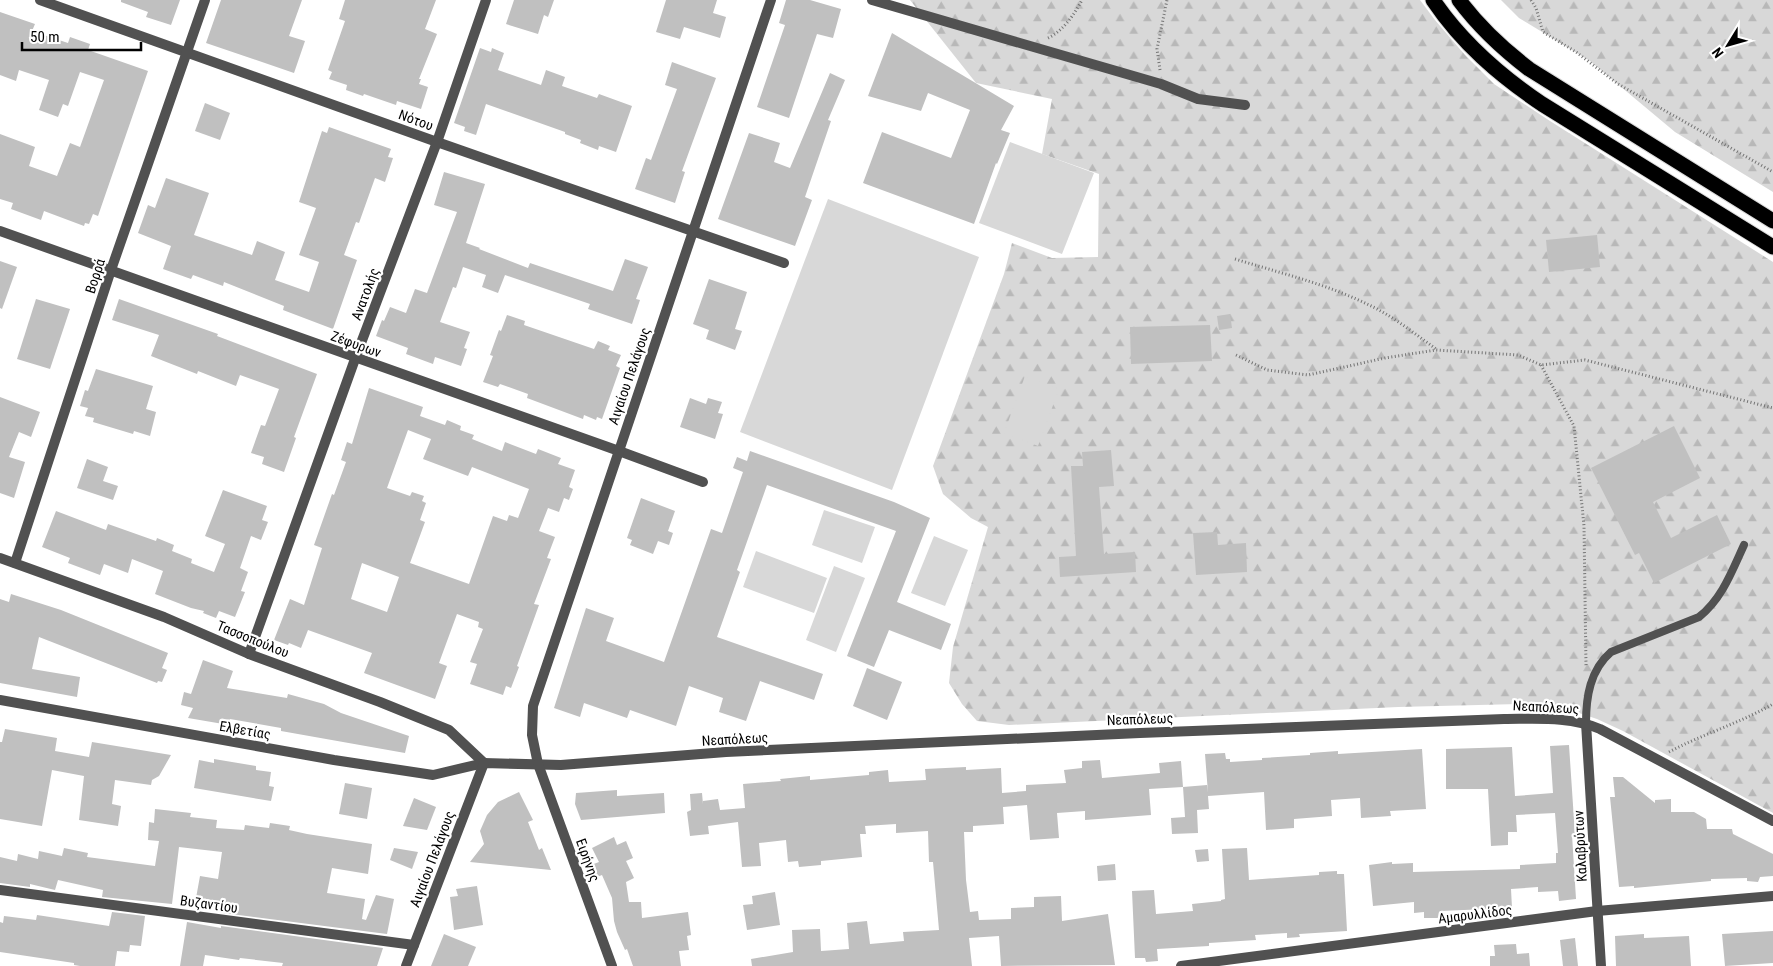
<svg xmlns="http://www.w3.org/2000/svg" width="1773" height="966" viewBox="0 0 1773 966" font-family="'Roboto Condensed',sans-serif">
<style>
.forest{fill:url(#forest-firs)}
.pitch{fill:#d8d8d8}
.building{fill:#c0c0c0;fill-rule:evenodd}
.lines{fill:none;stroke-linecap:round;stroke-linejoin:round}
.motorway-casing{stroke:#dbdbdb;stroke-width:17}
.path{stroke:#737373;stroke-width:3;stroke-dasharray:1 2.5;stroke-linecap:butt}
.service{stroke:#515151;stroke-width:8}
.pedestrian{stroke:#515151;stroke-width:10}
.minor{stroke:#515151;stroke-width:10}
.tertiary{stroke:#515151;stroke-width:10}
.motorway{stroke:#000;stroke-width:15}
.labels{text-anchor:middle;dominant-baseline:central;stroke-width:4.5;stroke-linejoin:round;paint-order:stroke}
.street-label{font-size:14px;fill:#000;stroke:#fff}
</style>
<defs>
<pattern id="forest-firs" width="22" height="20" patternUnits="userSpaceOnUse" patternTransform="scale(1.25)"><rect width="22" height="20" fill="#d8d8d8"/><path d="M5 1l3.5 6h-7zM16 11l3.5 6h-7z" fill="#b8b8b8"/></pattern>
</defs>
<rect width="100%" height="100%" fill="#fff"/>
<g class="forest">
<polygon points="910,0 1420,0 1435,20 1465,55 1494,84 1550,121 1773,262 1773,813 1623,731 1597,719 1576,712 1519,704 1398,707 1009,725 977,721 962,704 949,683 953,647 988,527 971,518 943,494 933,466 1004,274 1012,243 1052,258 1098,257 1099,174 1042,154 1052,99 976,83"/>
<polygon points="1501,0 1773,0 1773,192 1675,132 1590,61 1519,18"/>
</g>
<g class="pitch">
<polygon points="1010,142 1094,173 1062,254 979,223"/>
<polygon points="828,199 979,257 892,490 740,432"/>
<polygon points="1025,376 1059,389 1038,446 1004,433"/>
<polygon points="824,510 875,527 862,563 812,545"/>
<polygon points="934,536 968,550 945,606 911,593"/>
<polygon points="756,551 827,578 814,613 743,587"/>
<polygon points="834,566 865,578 836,652 806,640"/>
</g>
<g class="building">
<polygon points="121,0 180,0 171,25 146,17 148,12 121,2"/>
<polygon points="221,0 302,0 289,36 305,41 294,73 206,43"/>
<polygon points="345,0 436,0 425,29 437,34 419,79 421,79 419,84 428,87 421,109 397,101 396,105 364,94 363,96 346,90 347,85 329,79 332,72 328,70 345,21 339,19"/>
<polygon points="514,0 554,0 548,17 544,15 538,34 506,24"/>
<polygon points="666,0 717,0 713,13 726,17 720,38 684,27 680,39 656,32"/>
<polygon points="786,0 810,0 841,9 833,38 817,34 789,118 757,107 785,25 779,23"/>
<polygon points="0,12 35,24 32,31 68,43 70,37 90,44 88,50 148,71 98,216 93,214 89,224 85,223 84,226 44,211 41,220 11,209 13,203 0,199 0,134 35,147 29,166 57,176 70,143 80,147 104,80 80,72 68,106 63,104 58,117 39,110 49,80 19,70 16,81 0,75"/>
<polygon points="892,33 1014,106 1001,130 1010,133 997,164 996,163 974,224 863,183 882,132 951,158 970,110 928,93 921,111 868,96"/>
<polygon points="480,48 491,52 492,48 504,53 498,70 541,85 546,70 565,77 562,86 597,98 599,94 632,106 616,152 599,146 598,150 580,143 581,140 565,134 565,132 486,104 476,135 464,131 465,127 454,123"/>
<polygon points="672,62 716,78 682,171 685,172 675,203 635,189 646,158 651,160 677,89 665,85"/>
<polygon points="830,73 845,80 828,120 831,121 805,197 812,200 795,246 718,219 749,133 780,143 774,162 790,168"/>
<polygon points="205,103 230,113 220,140 195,131"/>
<polygon points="329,127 391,149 388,157 393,158 385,182 375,178 359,223 356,222 344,255 357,260 333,329 283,310 284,306 224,282 223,286 193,275 191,279 163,269 171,246 138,233 148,205 155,208 166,178 209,193 194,235 252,255 257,241 285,252 275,280 309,292 319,262 299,255 316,208 299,202 322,131 327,133"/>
<polygon points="444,172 485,184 466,243 480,248 479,249 528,268 530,263 613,291 625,259 648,267 636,299 640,300 632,324 588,309 590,304 505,275 498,293 482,287 486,275 463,267 456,288 453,287 440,322 470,332 464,348 467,349 461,366 435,357 433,364 406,354 408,348 376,336 382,320 384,321 390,307 406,313 415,289 427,293 457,212 434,205"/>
<polygon points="1597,235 1600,267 1549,272 1546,240"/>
<polygon points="0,261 17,267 2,309 0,308"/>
<polygon points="709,279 747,292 735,329 742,331 735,350 706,339 709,330 693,324"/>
<polygon points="36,299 70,309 50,369 17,359"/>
<polygon points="119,299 218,334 217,336 317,374 294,437 296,438 284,472 262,464 264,457 251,453 261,425 265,426 279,389 240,375 236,386 198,371 197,374 151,356 159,335 112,320"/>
<polygon points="1230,314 1232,328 1219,330 1217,316"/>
<polygon points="507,315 525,321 524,325 594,349 598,341 610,346 608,350 621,355 616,366 620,368 602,419 597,417 596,420 584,415 583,419 527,398 528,394 500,384 498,387 483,382 493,356 490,355 499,330 501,331"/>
<polygon points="1210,325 1212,361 1131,364 1130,327"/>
<polygon points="96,369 153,386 146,409 156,412 150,436 134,431 133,434 93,422 94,418 85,416 88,408 80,406 85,390 88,391"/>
<path d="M369,388l54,19 -3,9 25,9 2,-5 14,6 -1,4 14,5 -2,4 30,12 3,-9 31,12 2,-5 23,9 -3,6 17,6 -6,17 4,2 -4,11 -5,-2 -5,14 -11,-4 -9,23 16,6 -8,21 4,1 -17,45 5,1 -22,61 2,1 -8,21 -5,-2 -3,9 -33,-11 7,-20 -7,-2 13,-33 -5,-2 1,-5 -22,-8 -18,49 8,3 -12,33 -71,-26 8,-20 -64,-23 -7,18 -12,-5 -1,2 -14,-5 16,-41 14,6 18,-57 -8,-3 18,-51 2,1 12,-33 -5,-2 6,-18 5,2zM408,430l23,9 -8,20 45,17 4,-9 57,22 -11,29 -9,-3 -2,6 -14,-5 -24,68 -59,-21 15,-41 -5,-2 6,-17 -4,-2 2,-5 -12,-4 -2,4 -23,-8zM362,563l37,14 -12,35 -36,-13z"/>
<polygon points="0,397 40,412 31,437 19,432 9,457 25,462 14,498 0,493"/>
<polygon points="690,398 706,404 708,398 722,402 718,413 723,414 715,439 680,427"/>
<polygon points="1674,426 1700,478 1653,502 1671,538 1717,515 1731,544 1654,583 1639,553 1635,555 1591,468"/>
<polygon points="1111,450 1114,486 1099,487 1104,554 1135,552 1136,572 1060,577 1059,557 1076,556 1071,466 1083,466 1082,452"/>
<polygon points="750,451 894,502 930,518 897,602 951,624 941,650 889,630 874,667 847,656 896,531 767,485 737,570 740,572 717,637 823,674 814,700 760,681 746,721 719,712 723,698 689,686 676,726 630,710 627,718 584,703 580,717 554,708 586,608 614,618 606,641 664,662 711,529 722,533 743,472 733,468 737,457 747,461"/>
<polygon points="87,459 108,467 103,481 118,486 113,500 77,488"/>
<polygon points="223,490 267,506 262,520 268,522 261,540 251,536 240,568 248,572 241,591 245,592 235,617 219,611 216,618 203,613 204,611 191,608 155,594 163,571 132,559 128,573 104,564 100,575 68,563 70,558 42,547 56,511 106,530 108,524 156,541 157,538 174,545 172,551 192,559 191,563 214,572 225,544 205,536"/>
<polygon points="641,498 675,511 668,531 673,533 669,545 658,541 653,554 630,545 632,540 627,538"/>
<polygon points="1217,532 1218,545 1246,543 1247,572 1196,575 1193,533"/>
<polygon points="11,594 61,610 168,653 162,668 167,670 162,682 158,681 157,683 39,637 32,669 80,677 77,697 0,683 0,599 9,602"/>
<polygon points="203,660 233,671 227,688 287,698 288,694 324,704 341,713 409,736 405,753 281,731 281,728 230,719 229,725 188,718 193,708 181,705 184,692 191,694"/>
<polygon points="867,668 902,682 887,720 853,706"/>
<polygon points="5,729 57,738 55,751 89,757 92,742 171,755 159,776 152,780 151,785 115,780 112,804 121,806 118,826 79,820 84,776 52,770 42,826 0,819 0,742 2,742"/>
<polygon points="1569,745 1575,835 1572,835 1576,899 1559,901 1558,891 1538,892 1538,887 1511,889 1512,908 1440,911 1440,918 1424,918 1424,912 1414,913 1414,902 1373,906 1369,865 1392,862 1392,864 1413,863 1413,872 1520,869 1520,865 1556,863 1556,853 1558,853 1555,813 1516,815 1517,832 1508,832 1508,845 1491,846 1488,789 1446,789 1446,749 1512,747 1515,796 1553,793 1550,746"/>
<polygon points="1422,749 1426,809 1390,811 1391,816 1361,818 1360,798 1331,800 1332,816 1294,819 1294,828 1266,830 1264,792 1208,796 1209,809 1197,810 1198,833 1172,834 1171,818 1185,817 1183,787 1207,785 1208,793 1205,754 1225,753 1226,759 1230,759 1230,762 1262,760 1262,758 1310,755 1310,753 1338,751 1338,754"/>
<polygon points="214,759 256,766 256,770 271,772 269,786 274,787 271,801 194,788 199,760 214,763"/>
<polygon points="1100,760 1102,778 1160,773 1159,763 1181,761 1183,787 1149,789 1151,815 1085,820 1085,811 1057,813 1059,838 1030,840 1027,805 1003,807 1004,824 973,826 973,832 964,832 966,880 970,912 978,911 979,920 1011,919 1011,908 1034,907 1034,897 1061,896 1062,921 1108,914 1115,965 1001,966 999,936 969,938 972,966 752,966 751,959 793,952 792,930 820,929 821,951 849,949 847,923 867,921 870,944 904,941 903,932 939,930 933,862 929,862 928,831 896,833 896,824 865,826 866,834 860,834 862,857 821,861 821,865 799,867 798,861 788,862 786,840 759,843 761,866 742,867 738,822 708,826 709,834 690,836 687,812 691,810 690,794 702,793 703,804 703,801 718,799 720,810 745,808 743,784 781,781 780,779 810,776 810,780 869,775 869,772 888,770 889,782 926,780 925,769 966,767 966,770 1001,768 1002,793 1026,791 1026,785 1066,783 1064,770 1082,768 1082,761"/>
<polygon points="1613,777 1623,777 1655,803 1655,800 1671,799 1671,812 1694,812 1706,819 1707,829 1732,829 1733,834 1773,854 1773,876 1760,877 1758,882 1747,881 1747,878 1711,879 1711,881 1634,888 1634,886 1619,887 1610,797 1615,797"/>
<polygon points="345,783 372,788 367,819 339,814"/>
<polygon points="617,790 617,796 664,793 665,813 581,820 575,804 576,793"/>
<polygon points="519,792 533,820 528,822 539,850 542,848 551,870 470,862 484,844 480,831 487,815 498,802"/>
<polygon points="414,798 436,807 427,830 403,826"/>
<polygon points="155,809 191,813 190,817 217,820 216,828 244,830 245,825 269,828 270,823 290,826 289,830 307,834 372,844 368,874 332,868 327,893 365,899 362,919 366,920 376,895 394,899 387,934 223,913 224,904 196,898 200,876 218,879 222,852 179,847 172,904 102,897 103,890 58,880 55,890 30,884 30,887 0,883 0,857 17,861 18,854 38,859 39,851 62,856 64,848 88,853 87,857 155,866 159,841 148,840 149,822 154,823"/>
<polygon points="614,837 617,845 626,841 633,858 626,861 634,878 626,882 629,902 641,902 642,918 688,912 691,935 687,936 689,950 679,951 681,966 633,966 627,949 625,950 617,932 614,921 612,898 602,875 597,877 591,865 599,862 592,848"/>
<polygon points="394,848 418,852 412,869 390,860"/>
<polygon points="1247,848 1249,880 1319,875 1319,872 1337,871 1337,874 1344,874 1347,931 1299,934 1300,937 1287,938 1287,933 1255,935 1256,940 1209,943 1209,946 1157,949 1158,961 1146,962 1145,958 1135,958 1132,891 1154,890 1156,914 1193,911 1192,904 1221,901 1221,900 1225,899 1222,849"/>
<polygon points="1208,849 1209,861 1197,862 1195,850"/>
<polygon points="1115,864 1116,880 1098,881 1097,866"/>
<polygon points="477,886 483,925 454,930 450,897 458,896 456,889"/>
<polygon points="775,892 780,925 747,930 743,905 753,904 752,896"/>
<polygon points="112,912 145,916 141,946 130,945 129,952 117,951 115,966 80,966 74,965 74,963 0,952 0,922 3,923 4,916 36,920 37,915 109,926"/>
<polygon points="187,922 221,928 221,926 383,948 377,966 282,966 283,963 240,958 239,960 205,955 203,966 180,966"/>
<polygon points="1773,931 1773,963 1725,966 1722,934"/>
<polygon points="444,934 476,947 468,966 431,966"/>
<polygon points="1644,934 1644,938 1689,936 1691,966 1616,966 1615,936"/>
<polygon points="1575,938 1578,966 1563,966 1560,940"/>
<polygon points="1516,944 1517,954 1529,953 1530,966 1490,966 1490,956 1495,956 1494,945"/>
</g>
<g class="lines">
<g class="motorway-casing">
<g id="motorway">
<path d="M1433,0c29,43 66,75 109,104l231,143"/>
<path d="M1459,0c20,27 44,49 70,69l244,152"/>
</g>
</g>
<g class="path">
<polyline points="1531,0 1536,8 1543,32 1576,52 1618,84 1773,172"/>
<path d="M1048,38c15,-7 26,-23 34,-38"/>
<polyline points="1160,70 1157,49 1167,0"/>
<path d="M1235,259c45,14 92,25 134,46 24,11 46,29 67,44"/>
<polyline points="1236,355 1267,370 1308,375 1385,358 1436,350 1518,355 1541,365 1585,360 1773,408"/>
<polyline points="1541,365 1574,426 1584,526 1586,666"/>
<path d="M1669,752c34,-18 71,-29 104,-48"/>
</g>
<path class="service" d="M1586,723c0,-26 4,-53 25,-71l88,-35c23,-18 33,-46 45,-72"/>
<polyline class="pedestrian" points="619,451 703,482"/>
<g class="minor">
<polyline points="40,0 437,142 784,263"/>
<polyline points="872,0 1161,84 1198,99 1245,105"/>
<polyline points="0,231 619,451"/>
<polyline points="15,563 111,270 205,0"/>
<polyline points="249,654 355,359 437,142 486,0"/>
<polyline points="1586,723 1601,966"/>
<polyline points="538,764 532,735 533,706 771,0"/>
<polyline points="0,890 414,945"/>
<polyline points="1181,966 1597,911 1773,896"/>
</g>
<g class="tertiary">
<polyline points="0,558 164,617 249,654 380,702 449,730 484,763"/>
<path d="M0,700l334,60 99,15 51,-12 77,2 165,-13 414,-19 364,-14c32,0 66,-3 96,10l173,92"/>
<polyline points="538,764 612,966"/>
<polyline points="406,966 484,763"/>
</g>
<use href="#motorway" class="motorway"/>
</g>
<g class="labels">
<g class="street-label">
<text transform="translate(416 120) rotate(20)">Νότου</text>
<text transform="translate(95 276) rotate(-72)">Βορρά</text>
<text transform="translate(365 294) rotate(-69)">Ανατολής</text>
<text transform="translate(356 344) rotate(20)">Ζέφυρων</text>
<text transform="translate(629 376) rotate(-71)">Αιγαίου Πελάγους</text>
<text transform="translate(253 639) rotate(22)">Τασσοπούλου</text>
<text transform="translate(1546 707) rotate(3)">Νεαπόλεως</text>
<text transform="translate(1140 719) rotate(-2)">Νεαπόλεως</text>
<text transform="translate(245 730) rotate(10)">Ελβετίας</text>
<text transform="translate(735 739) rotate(-3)">Νεαπόλεως</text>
<text transform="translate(1580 846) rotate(-93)">Καλαβρύτων</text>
<text transform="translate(432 859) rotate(-69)">Αιγαίου Πελάγους</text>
<text transform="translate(588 860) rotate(70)">Ειρήνης</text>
<text transform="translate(209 904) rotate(8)">Βυζαντίου</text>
<text transform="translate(1475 914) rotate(-7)">Αμαρυλλίδος</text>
</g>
</g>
<g transform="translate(1728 45) rotate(233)" stroke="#ffffff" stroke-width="4" paint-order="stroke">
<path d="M0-4L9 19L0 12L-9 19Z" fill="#000000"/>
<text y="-8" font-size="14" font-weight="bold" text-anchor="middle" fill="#000000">N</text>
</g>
<path d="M22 42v8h119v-8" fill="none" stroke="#000000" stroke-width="2.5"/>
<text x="30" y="42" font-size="15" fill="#000000" stroke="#ffffff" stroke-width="4" paint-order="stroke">50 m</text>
</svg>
